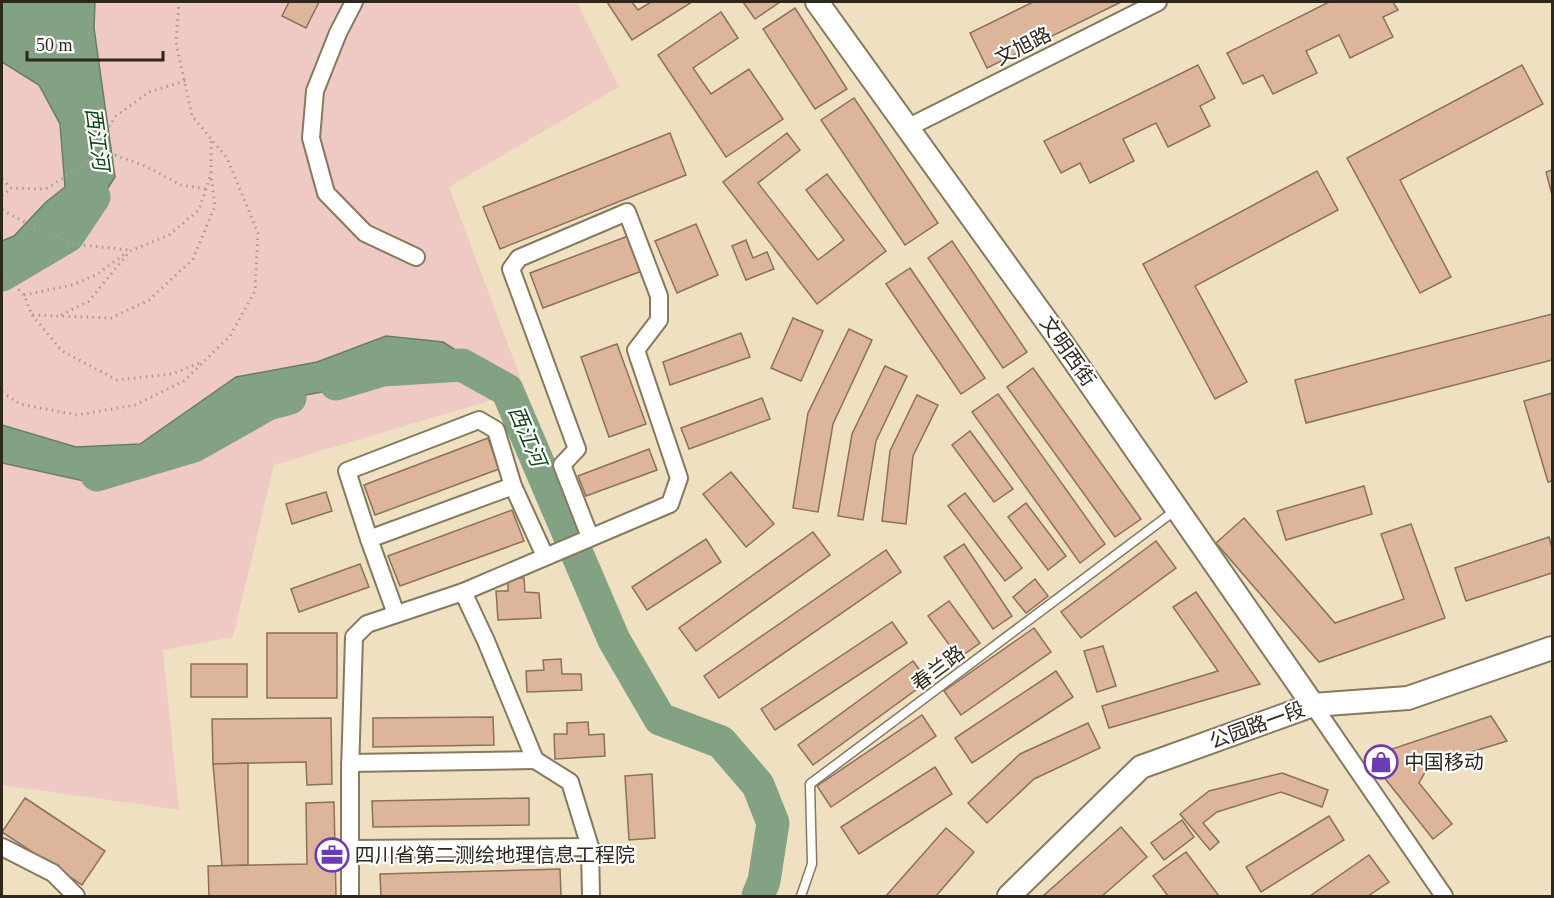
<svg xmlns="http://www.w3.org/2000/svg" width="1554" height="898" viewBox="0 0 1554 898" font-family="'Times New Roman','Noto Sans SC',serif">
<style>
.green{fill:#efcac5}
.water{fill:#83a283;stroke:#697d64;stroke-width:1.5}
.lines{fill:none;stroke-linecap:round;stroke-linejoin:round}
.river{stroke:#83a283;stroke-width:33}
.building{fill:#dcb59b;stroke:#8b705e;stroke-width:1.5}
.lane-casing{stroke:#86795d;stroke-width:11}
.street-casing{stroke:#86795d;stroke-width:20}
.secondary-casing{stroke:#86795d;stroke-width:26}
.path{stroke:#a99d86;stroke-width:3;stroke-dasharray:1.5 4.5;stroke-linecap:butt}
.lane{stroke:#fff;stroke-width:8}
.street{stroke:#fff;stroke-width:16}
.secondary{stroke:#fff;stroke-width:22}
.labels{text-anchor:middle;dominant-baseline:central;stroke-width:4.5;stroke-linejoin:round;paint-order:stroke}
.street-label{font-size:20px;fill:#2d271c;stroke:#fff}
.poi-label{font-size:20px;fill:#2d271c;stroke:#fff;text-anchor:start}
.water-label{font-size:21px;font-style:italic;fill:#134318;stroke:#fff}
</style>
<rect width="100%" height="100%" fill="#efe0c2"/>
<polygon class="green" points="2,2 577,2 619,87 449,187 525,390 274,465 233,637 163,650 179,810 2,785"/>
<g class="water">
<polygon points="2,2 95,2 94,28 115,177 83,226 16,261 2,282 2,241 14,236 46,202 65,187 60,124 39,85 2,62"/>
<polygon points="386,336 443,342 476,363 393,361 359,385 284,399 93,483 2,463 2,425 76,447 140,444 236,377 317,362"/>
</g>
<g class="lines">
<g class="river">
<polyline points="2,275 68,236 94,197"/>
<polyline points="336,384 383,370 462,365 507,390 614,640 660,719 721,742 758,785 773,823 764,881 758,896"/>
<polyline points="97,475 194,446 268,404 290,398"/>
</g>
</g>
<g class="building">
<polygon points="289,2 319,2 306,28 282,16"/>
<polygon points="607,2 632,2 638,10 651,2 692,2 632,40"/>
<polygon points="743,2 780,2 755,19"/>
<polygon points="1033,2 1121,2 987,68 970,33"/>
<polygon points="1329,2 1393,2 1398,10 1383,17 1393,37 1350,58 1339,35 1306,51 1317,73 1273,94 1263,75 1243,84 1227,53"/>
<polygon points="795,8 847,89 815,109 763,29"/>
<polygon points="721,12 738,38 693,68 711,94 749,69 783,119 726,157 658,55"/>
<polygon points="1198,65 1215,98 1200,106 1210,126 1168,147 1156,123 1123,139 1134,161 1090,183 1080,163 1061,173 1044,141"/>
<polygon points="1522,65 1543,104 1400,180 1451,277 1420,293 1347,158"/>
<polygon points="854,98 938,223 905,245 821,120"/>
<polygon points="670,133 686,175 500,249 483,207"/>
<polygon points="787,133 800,150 758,183 818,260 844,240 806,190 827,174 886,251 817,304 723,182"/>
<polygon points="1552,170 1552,195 1546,172"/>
<polygon points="1317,171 1338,210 1195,286 1247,382 1215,399 1143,264"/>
<polygon points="696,224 718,275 677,293 655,241"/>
<polygon points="628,236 642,271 543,308 530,273"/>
<polygon points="746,240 753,258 767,252 774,269 746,280 732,246"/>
<polygon points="952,241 1027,352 1003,368 928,258"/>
<polygon points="910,268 985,378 961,394 886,284"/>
<polygon points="1552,314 1552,360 1306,423 1295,380"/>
<polygon points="793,318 823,331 801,381 771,368"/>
<polygon points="849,329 872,340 833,424 818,512 793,508 808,413"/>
<polygon points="741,333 750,357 670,385 663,362"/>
<polygon points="617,344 646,424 609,437 581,357"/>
<polygon points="885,366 907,376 876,441 863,520 838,516 852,434"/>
<polygon points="1033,368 1141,519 1115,537 1007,387"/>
<polygon points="1552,393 1552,481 1548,482 1524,401"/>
<polygon points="998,394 1105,544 1080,563 972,412"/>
<polygon points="917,395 938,405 913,456 906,524 882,521 890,451"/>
<polygon points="762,398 770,419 689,449 681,428"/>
<polygon points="970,431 1013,489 994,502 952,445"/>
<polygon points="488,438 499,469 375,515 364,485"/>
<polygon points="649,449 657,470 586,496 578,476"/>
<polygon points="731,472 774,524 746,547 703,494"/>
<polygon points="1364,486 1372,514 1286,540 1277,511"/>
<polygon points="326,492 332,511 292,524 286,504"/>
<polygon points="965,493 1022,568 1005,581 948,506"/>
<polygon points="1026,503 1066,556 1048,570 1008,517"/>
<polygon points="512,510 524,541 400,586 388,556"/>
<polygon points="1244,518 1335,623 1404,599 1381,534 1411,524 1445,618 1319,662 1216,543"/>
<polygon points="813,532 830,555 696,651 679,628"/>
<polygon points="1549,537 1552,548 1552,573 1466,601 1455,568"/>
<polygon points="706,539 721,562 647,610 632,587"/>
<polygon points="1156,541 1176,568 1081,638 1061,612"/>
<polygon points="964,544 1012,616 993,629 944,557"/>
<polygon points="886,550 901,572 719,698 704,676"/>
<polygon points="360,564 369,587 299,612 291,589"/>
<polygon points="508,578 524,578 525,592 539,593 541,618 498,620 496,591 508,591"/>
<polygon points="1035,579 1048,596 1026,613 1013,597"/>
<polygon points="1196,592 1260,684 1109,728 1102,706 1218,671 1173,607"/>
<polygon points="949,601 980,643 959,658 928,616"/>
<polygon points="892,622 907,643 775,730 761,709"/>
<polygon points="1034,628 1051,652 961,715 944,691"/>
<rect x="267" y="633" width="70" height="65"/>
<polygon points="1103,646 1116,686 1097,692 1084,651"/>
<polygon points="561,659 562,674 581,674 582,690 527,692 526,671 544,670 543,660"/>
<polygon points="913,661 928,681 813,765 798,745"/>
<rect x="191" y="664" width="56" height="33"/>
<polygon points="1056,671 1073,697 972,763 955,738"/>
<polygon points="922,715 936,736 831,807 817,786"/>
<polygon points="1491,716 1507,741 1429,765 1419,783 1452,824 1433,839 1383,776 1392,749"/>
<polygon points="493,717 494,745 373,747 373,718"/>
<polygon points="331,718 332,784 307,785 306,762 213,764 212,719"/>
<polygon points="588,722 589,735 604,734 605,756 555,759 554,734 567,734 567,723"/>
<polygon points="1088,723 1100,748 1034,779 987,823 968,803 1020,754"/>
<polygon points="248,763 248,865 222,866 213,764"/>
<polygon points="935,767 952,794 859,854 841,827"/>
<polygon points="1282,773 1328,790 1322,807 1281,792 1217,812 1203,823 1219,842 1210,850 1180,814 1209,791"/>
<polygon points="652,774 655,838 629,840 625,776"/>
<polygon points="25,798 105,851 82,885 2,832"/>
<polygon points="529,798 529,825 373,827 372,801"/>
<polygon points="334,802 336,896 209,896 208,866 307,864 306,803"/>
<polygon points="1329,816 1344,840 1261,892 1246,867"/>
<polygon points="1182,820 1194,837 1164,860 1151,843"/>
<polygon points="1121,827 1147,857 1102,896 1043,896"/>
<polygon points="946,828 974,852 936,896 886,896"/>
<polygon points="1186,852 1219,896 1168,896 1153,876"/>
<polygon points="1369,855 1389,882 1368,896 1310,896"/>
<polygon points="560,869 561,896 381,896 380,874"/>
</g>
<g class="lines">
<g class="lane-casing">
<polyline id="lane" points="801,896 812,864 810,784 1177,509"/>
</g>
<g class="street-casing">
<g id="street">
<polyline points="354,2 338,33 315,91 311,138 326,193 365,233 416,257"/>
<polyline points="907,128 1158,2"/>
<polyline points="369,539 513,486"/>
<polyline points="463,592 486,641 535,760 570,782 590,847 591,896"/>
<polyline points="396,614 369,539 347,471 479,420 496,430 513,486 545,556"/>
<polyline points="1313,705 1444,896"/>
<polyline points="350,763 535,760"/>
<polyline points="2,847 53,873 76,896"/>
<polyline points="350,849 590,847"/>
<polyline points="350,896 350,773 354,637 367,624 463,592 670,504 679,478 636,350 659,320 659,296 627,212 519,258 511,269 577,449 562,465 590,537"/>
</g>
</g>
<g class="secondary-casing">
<g id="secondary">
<polyline points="817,2 1055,333 1313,705"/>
<polyline points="1009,896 1141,767 1313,705 1408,698 1552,648"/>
</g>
</g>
<g class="path">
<polyline points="86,163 115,155 145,166 181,185 206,189"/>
<polyline points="2,179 11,188 46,189 84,164 116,116 149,92 185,81"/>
<polyline points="2,196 11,188"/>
<polyline points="2,210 40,230 71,244 129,250"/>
<polyline points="2,272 24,295 32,315 111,318 149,300 193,259 215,206 211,174"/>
<polyline points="24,295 72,285 96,275 126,253"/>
<polyline points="32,315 62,351 117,380 172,374 202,362"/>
<polyline points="61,315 89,301 130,251 169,235 199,210 211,174 211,141"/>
<polyline points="2,392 20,404 77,415 135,405 184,381 230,336 255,291 258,233 227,158 192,116 176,43 179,2"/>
</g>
<use href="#lane" class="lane"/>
<use href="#street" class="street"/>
<use href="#secondary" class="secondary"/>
</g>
<defs>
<g id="shop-ring" transform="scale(1.725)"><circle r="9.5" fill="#fff" stroke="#6b3cb3" stroke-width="1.5"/><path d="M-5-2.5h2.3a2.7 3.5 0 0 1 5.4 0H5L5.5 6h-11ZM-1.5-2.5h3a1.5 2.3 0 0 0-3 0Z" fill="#6b3cb3"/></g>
<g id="office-ring" transform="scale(1.725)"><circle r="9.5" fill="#fff" stroke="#6b3cb3" stroke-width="1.5"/><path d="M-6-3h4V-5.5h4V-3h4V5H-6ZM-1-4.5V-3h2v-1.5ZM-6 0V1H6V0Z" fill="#6b3cb3"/></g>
</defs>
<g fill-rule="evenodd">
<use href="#shop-ring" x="1381" y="762"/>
<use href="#office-ring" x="332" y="855"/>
</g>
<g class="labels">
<g class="street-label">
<text transform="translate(1023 46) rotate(-27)">文旭路</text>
<text transform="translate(1068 351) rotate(55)">文明西街</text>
<text transform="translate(938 668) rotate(-37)">春兰路</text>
<text transform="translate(1257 725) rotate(-20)">公园路一段</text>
</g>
<g class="poi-label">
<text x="1404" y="762">中国移动</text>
<text x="355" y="855">四川省第二测绘地理信息工程院</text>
</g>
<g class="water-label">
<text transform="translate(97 139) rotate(82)">西江河</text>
<text transform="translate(527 436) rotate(67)">西江河</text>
</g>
</g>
<rect width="1554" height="898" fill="none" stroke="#2d271c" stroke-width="6"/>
<path d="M27 51v9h136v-9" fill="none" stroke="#2d271c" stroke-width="3"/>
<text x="36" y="51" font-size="18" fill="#2d271c" stroke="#ffffff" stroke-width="4.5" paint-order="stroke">50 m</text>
</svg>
